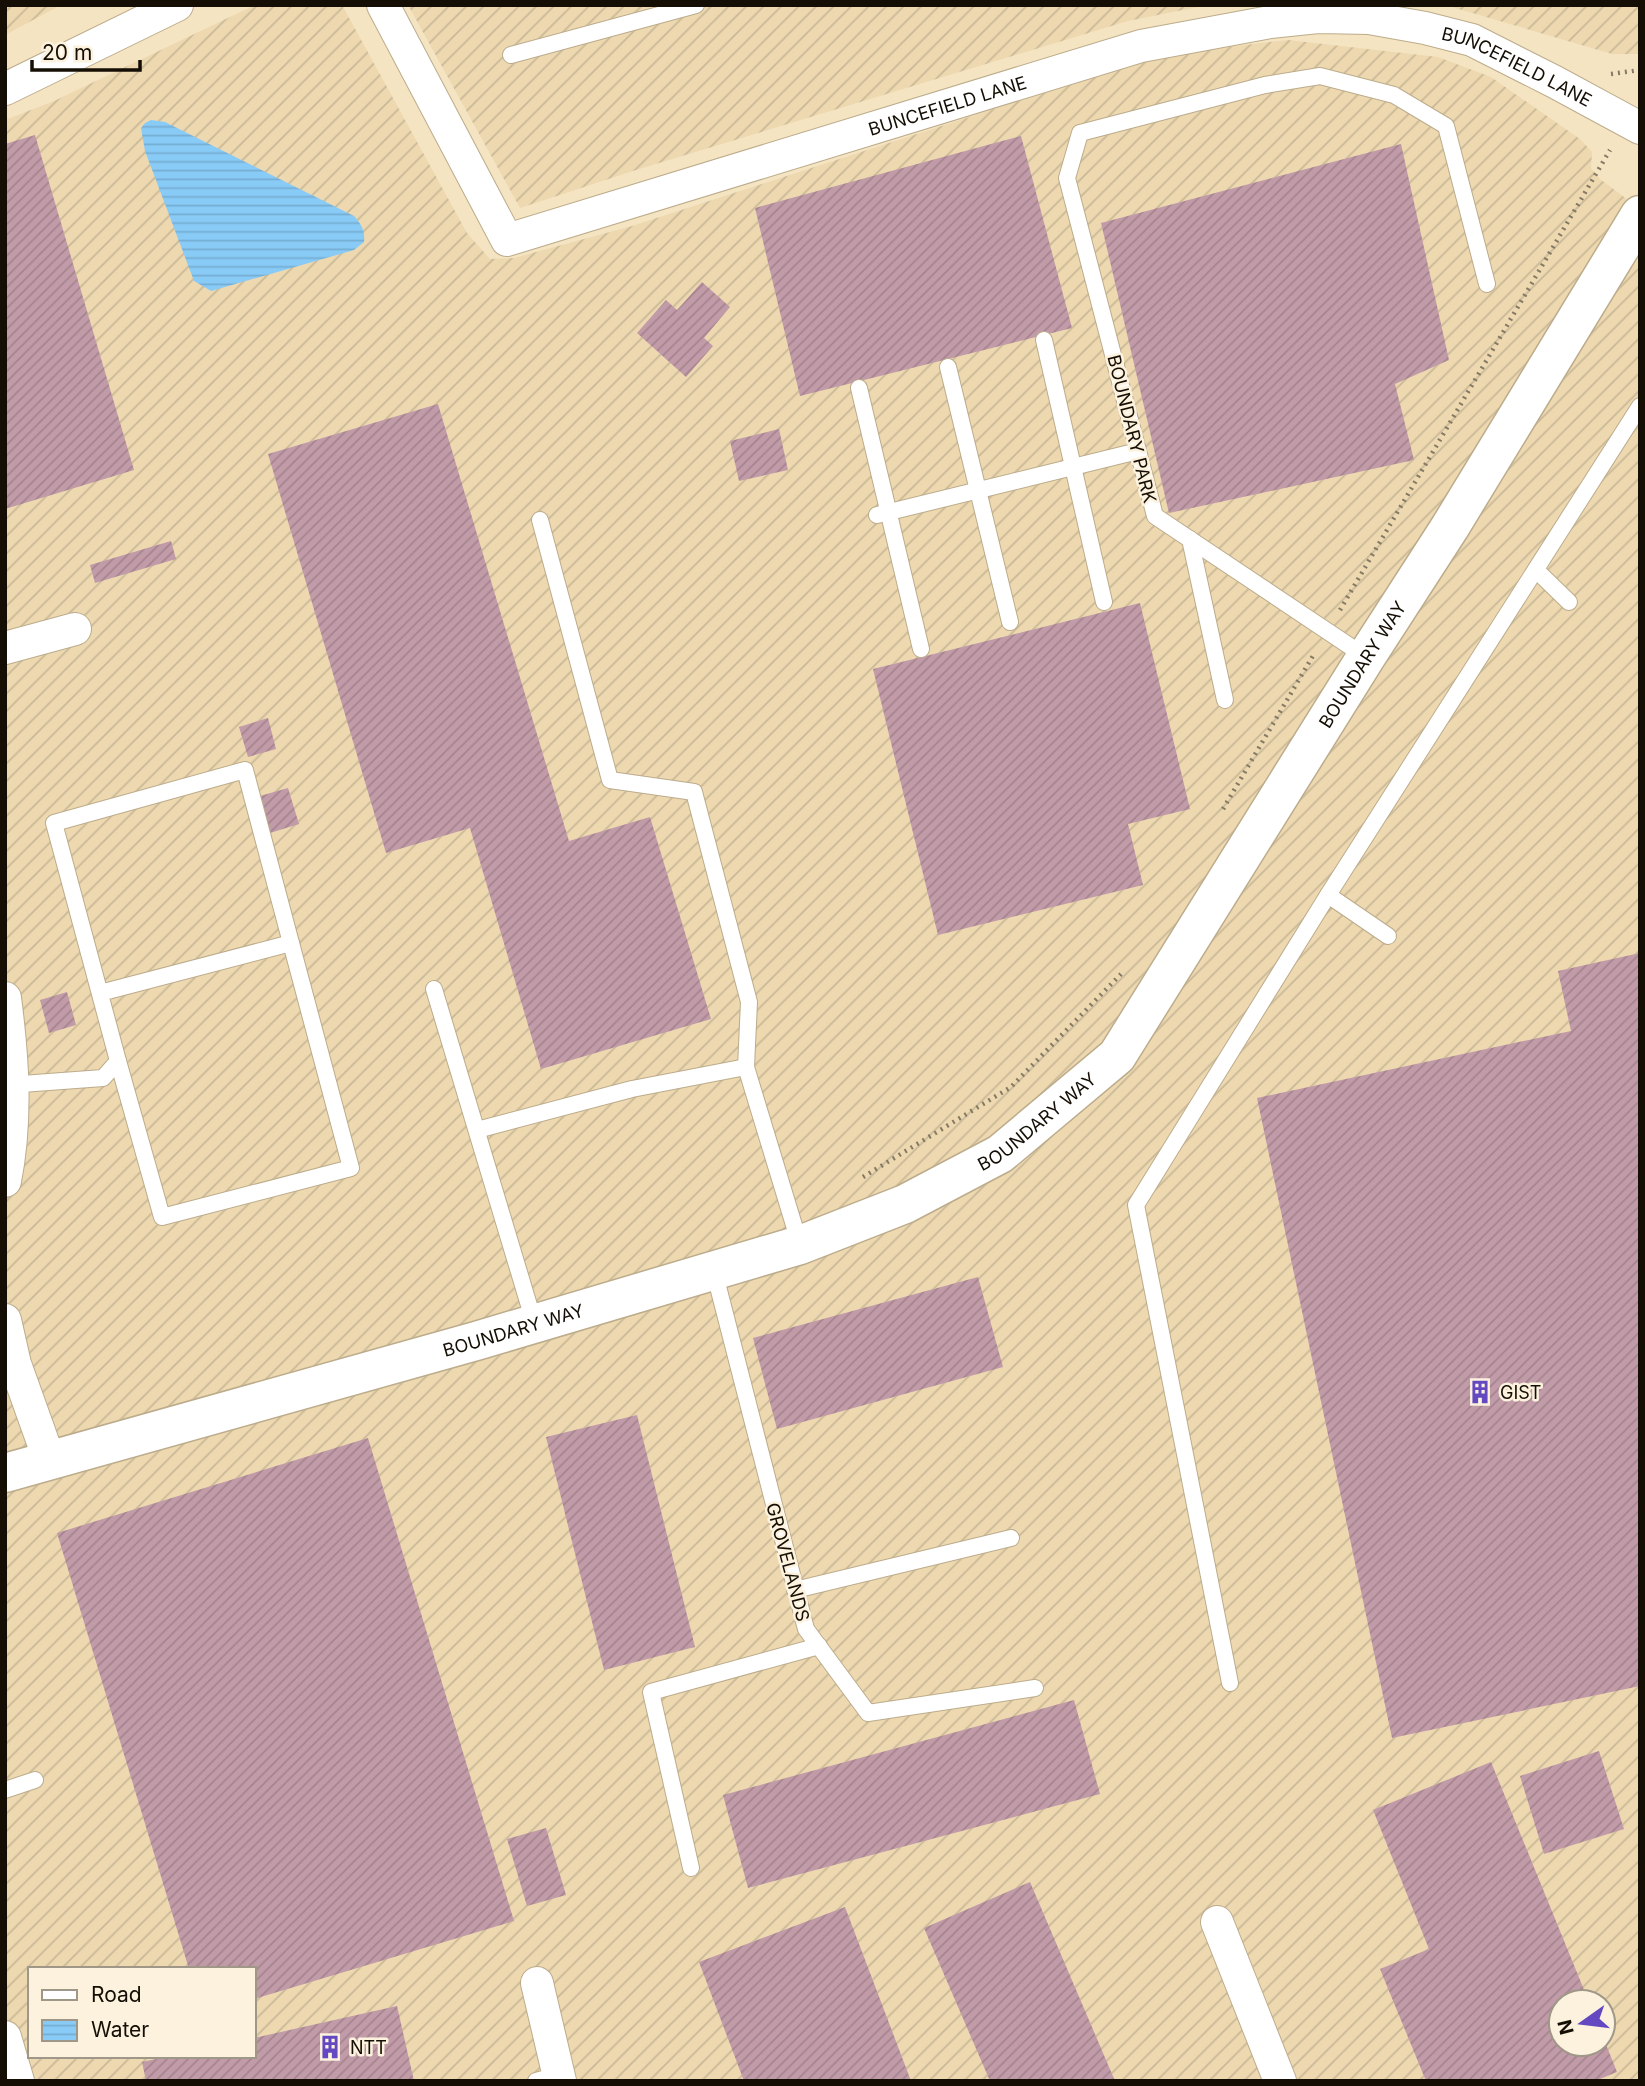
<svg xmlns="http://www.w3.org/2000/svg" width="1645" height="2086" viewBox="0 0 1645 2086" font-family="Inter,sans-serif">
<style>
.industrial{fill:url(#industrial-furrows);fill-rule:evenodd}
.water{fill:url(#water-rules)}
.building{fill:url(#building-hatch)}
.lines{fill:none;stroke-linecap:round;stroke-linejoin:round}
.service-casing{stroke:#bcac8b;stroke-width:18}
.minor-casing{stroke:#bcac8b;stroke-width:34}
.tertiary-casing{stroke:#bcac8b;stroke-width:41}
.path{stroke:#857a64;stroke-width:4.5;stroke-dasharray:2 5;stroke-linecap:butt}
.service{stroke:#fff;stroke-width:16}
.minor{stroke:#fff;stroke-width:32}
.tertiary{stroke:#fff;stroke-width:38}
.labels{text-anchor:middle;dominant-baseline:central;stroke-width:5;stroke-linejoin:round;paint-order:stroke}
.street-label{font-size:18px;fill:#140e04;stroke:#fcf2de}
.poi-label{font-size:18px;fill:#140e04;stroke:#fcf2de;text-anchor:start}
</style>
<defs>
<pattern id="industrial-furrows" width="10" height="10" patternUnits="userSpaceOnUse" patternTransform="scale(1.75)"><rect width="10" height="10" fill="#edd8b0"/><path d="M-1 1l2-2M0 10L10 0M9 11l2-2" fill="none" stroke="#cab896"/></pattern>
<pattern id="water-rules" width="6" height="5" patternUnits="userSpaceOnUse" patternTransform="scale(1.75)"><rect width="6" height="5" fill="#89cbf7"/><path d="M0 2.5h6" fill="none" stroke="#75add2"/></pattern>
<pattern id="building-hatch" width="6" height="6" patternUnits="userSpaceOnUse" patternTransform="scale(1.75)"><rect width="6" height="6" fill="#c19ba8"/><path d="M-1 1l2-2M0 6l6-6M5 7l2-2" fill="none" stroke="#a5848f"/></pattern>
</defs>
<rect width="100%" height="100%" fill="#f5e4c2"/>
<g class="industrial">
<polygon points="5,5 61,5 5,35"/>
<path d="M255,5h87l125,228 23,26 24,-1 118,-32 405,-131 139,-42 112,-13 150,17 53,20 89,62 12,13 -1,16 9,11 40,30v1872h-1635v-1961l49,-19zM30,1969h224v87h-224zM1561,2002h42v42h-42z"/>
<polygon points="408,5 1208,5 1128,21 636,170 520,208"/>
<polygon points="1445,5 1640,5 1640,54 1612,54"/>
</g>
<path class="water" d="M151,120l14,2 189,94c8,9 11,15 10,26l-10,8 -143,41 -17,-10 -49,-130 -4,-23 4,-5z"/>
<g class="building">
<polygon points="35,135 134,470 5,509 5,144"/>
<polygon points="1021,136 1072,328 800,396 755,208"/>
<polygon points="1401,144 1449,360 1395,384 1414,460 1169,513 1101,223"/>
<polygon points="702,282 730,307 704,338 713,346 686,377 637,333 666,300 677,310"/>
<polygon points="438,404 569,841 650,817 711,1019 541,1069 470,828 386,853 268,454"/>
<polygon points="779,429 788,470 739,481 730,441"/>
<polygon points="171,541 176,559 95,583 90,565"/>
<polygon points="1140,603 1190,809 1128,824 1143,885 938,935 873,669"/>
<polygon points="268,718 276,749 248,757 239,727"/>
<polygon points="288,788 299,824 270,833 260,796"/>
<polygon points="1640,953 1640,1686 1392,1738 1257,1098 1571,1031 1558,971"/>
<polygon points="67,992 76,1025 49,1033 40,1000"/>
<polygon points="978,1277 1003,1367 777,1429 753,1338"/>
<polygon points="637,1415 695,1647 604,1670 546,1437"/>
<polygon points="368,1438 514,1921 254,1999 254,1969 189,1969 57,1533"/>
<polygon points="1074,1700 1100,1794 748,1888 723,1795"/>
<polygon points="1599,1751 1624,1829 1544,1854 1520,1776"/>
<polygon points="1491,1762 1589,2002 1561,2002 1561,2044 1603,2044 1603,2037 1617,2072 1595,2081 1426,2081 1380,1969 1429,1949 1373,1810"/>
<polygon points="546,1828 566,1895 527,1906 507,1839"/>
<polygon points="1030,1882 1115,2081 990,2081 924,1928"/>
<polygon points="845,1907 911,2081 744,2081 699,1962"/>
<polygon points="397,2006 414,2081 146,2081 142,2062 169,2056 254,2056 254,2038"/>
</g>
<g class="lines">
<g class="service-casing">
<g id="service">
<polyline points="511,55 696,5"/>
<polyline points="1044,340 1104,602"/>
<polyline points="948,367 1010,622"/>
<polyline points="859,388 921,649"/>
<polyline points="877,515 1138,451"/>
<polyline points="540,520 610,780 694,792 749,1002 746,1067"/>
<polyline points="1190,539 1225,700"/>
<polyline points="1536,570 1569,602"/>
<polyline points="1366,657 1155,516 1067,178 1080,133 1265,85 1320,76 1394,95 1446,126 1487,284"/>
<polyline points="1328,895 1388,936"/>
<polyline points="434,989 534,1322"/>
<polyline points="118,1061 162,1217 351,1168 291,943"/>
<polyline points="8,1085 103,1078 118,1061 54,823 245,770 291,943 100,993"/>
<polyline points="477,1130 632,1089 746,1067 800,1245"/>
<polyline points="714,1271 806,1629 868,1713 1035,1688"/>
<polyline points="795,1590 1011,1538"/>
<polyline points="1230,1683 1136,1205 1328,895 1640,406"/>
<polyline points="5,1790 35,1780"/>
<polyline points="691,1868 651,1692 819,1646"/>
<polyline points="536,2081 558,2075"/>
</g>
</g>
<g class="minor-casing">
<g id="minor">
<path id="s1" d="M383,5l124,235 634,-194 129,-24 48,-5 51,1 56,10 47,12 83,42 85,46"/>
<polyline points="5,89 177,5"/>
<polyline points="5,648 75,629"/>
<path d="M5,998c8,61 12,122 0,183"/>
<polyline points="5,1320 15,1364 49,1459"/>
<polyline points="1217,1922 1280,2081"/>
<polyline points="537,1983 560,2081"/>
<polyline points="5,2037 18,2081"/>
</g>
</g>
<g class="tertiary-casing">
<g id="tertiary">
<path id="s2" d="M5,1473l471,-132 324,-96 105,-41 95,-50 117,-98 249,-399 84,-130 190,-312"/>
</g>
</g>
<g class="path">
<polyline points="1611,74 1640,70"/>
<polyline points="1340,610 1610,150"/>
<polyline points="1223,809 1314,654"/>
<polyline points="863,1177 1011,1087 1121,974"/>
</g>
<use href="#service" class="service"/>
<use href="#minor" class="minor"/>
<use href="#tertiary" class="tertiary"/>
</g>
<defs>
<g id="building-bare" transform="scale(1.89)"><path d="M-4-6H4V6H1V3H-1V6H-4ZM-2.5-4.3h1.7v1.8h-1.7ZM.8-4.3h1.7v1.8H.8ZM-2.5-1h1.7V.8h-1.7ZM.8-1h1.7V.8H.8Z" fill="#6348c1" stroke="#fcf2de" stroke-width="2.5" paint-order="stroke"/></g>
</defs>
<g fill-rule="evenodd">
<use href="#building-bare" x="1480" y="1392"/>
<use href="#building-bare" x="330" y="2047"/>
</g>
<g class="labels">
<g class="street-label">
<text stroke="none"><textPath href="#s1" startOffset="1316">BUNCEFIELD LANE</textPath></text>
<text stroke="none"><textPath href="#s1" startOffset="726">BUNCEFIELD LANE</textPath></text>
<text transform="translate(1132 429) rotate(76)">BOUNDARY PARK</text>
<text stroke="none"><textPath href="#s2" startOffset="1662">BOUNDARY WAY</textPath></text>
<text stroke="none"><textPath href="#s2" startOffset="1096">BOUNDARY WAY</textPath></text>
<text stroke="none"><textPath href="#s2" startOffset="528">BOUNDARY WAY</textPath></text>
<text transform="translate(788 1562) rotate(75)">GROVELANDS</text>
</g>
<g class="poi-label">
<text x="1500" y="1392">GIST</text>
<text x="350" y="2047">NTT</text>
</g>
</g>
<rect width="1645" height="2086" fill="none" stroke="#140e04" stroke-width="14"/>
<rect x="28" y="1967" width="228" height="91" fill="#fcf2de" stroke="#9f9787" stroke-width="2"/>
<rect x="42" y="1990" width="35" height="10" fill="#ffffff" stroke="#9f9787" stroke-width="2"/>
<text x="91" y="2002" font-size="21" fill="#140e04">Road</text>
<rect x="42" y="2020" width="35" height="21" fill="url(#water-rules)" stroke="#9f9787" stroke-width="2"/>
<text x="91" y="2037" font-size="21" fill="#140e04">Water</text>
<g transform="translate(1582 2023) rotate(256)"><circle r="33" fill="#fcf2de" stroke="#9f9787" stroke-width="2"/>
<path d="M0-5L12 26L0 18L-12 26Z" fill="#6348c1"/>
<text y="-10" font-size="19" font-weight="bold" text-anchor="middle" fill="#140e04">N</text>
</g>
<path d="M32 60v10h108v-10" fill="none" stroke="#140e04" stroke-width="3.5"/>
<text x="42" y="60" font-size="21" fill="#140e04" stroke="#fcf2de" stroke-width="5" paint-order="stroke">20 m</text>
</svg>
